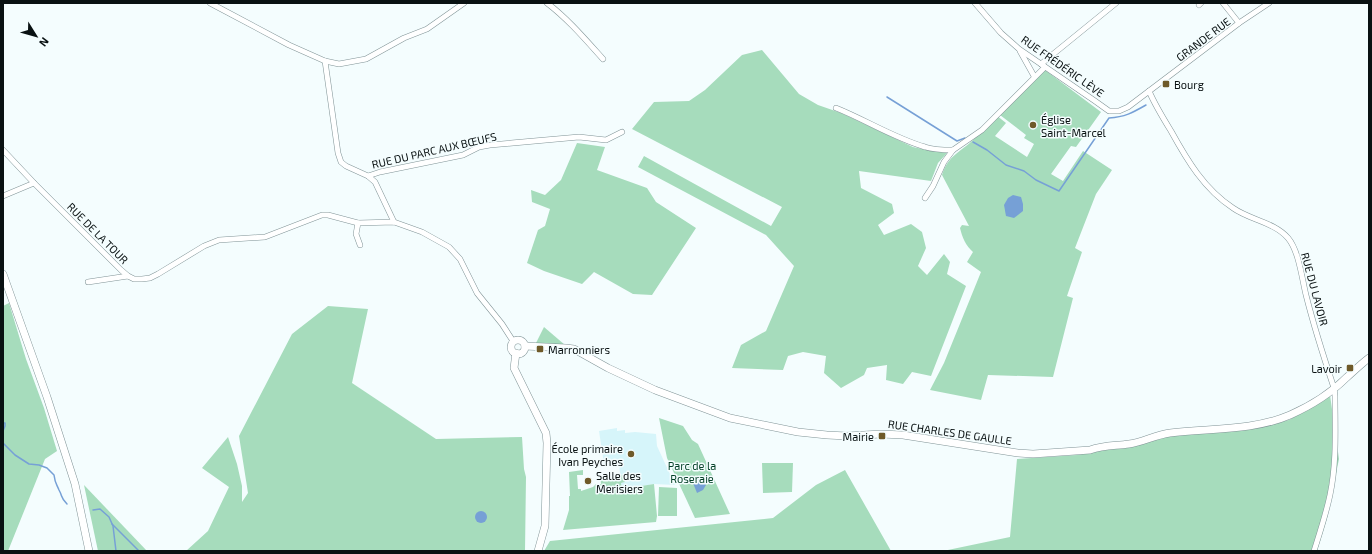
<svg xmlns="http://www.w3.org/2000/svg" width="1372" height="554" viewBox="0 0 1372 554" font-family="'Exo 2',sans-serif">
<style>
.built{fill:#d6f5fa}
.green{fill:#a6dcbc}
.water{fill:#76a0d6}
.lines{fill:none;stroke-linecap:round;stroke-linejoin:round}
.stream{stroke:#76a0d6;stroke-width:1.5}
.street-casing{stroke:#819497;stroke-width:6}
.secondary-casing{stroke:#819497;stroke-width:8}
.street{stroke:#fff;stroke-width:5}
.secondary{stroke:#fff;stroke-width:7}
.poi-dot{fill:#6f5a29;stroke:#f4fdfe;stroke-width:1.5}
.labels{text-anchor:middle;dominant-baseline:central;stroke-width:3;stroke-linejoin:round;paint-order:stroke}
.street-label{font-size:11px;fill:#091112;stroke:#f4fdfe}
.poi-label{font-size:11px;fill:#091112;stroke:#f4fdfe;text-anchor:start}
.park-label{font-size:11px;fill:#023f25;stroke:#f4fdfe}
</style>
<rect width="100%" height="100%" fill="#f4fdfe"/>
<polygon class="built" points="617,428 617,431 625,430 625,433 635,432 656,434 657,446 675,485 654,484 622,489 621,483 625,482 624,475 620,475 619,461 604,464 599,431"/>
<g class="green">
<polygon points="762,50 799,94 818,105 841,113 913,147 927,150 947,153 938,163 931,181 859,171 861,188 892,204 894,213 878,225 884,235 911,224 922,232 926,248 918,266 927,275 944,254 950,262 947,274 966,286 931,376 912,372 903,384 886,380 887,365 867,368 864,375 841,388 824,373 826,356 803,352 788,356 783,370 732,368 741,345 766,331 794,266 766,235 638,167 644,156 771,226 782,207 632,129 654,102 689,101 705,90 742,55"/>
<path d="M1045,70l56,42 -25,35 -5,-1 -20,28 12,7 20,-30 29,19 -16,24 -21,54 7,4 -15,44 6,2 -20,79 -65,-2 -7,25 -51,-10 14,-27 37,-91 -14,-10 6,-10c-7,-6 -11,-15 -13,-24l2,-3 7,1 -27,-51c7,-21 18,-22 32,-36 8,-8 15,-16 22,-24l10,8 -11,13 32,21 7,-13 -10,-6 2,-3 -26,-20z"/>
<polygon points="577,143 605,147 597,170 647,188 656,202 696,228 652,295 633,294 594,272 582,284 544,271 527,263 538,230 545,226 550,209 532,202 531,190 545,195 561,180"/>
<polygon points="9,303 26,359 44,408 57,451 45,459 8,551 3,551 3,306"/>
<polygon points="328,306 368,309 352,383 436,439 522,437 524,469 526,477 525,551 186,551 208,531 229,487 202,468 228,437 237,464 242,486 242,502 248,493 239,436 292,334"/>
<polygon points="544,327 565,345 536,343"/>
<polygon points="1330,395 1339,459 1327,518 1317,551 943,551 1010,537 1017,459 1077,455 1178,434 1241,429 1289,420"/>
<polygon points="659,418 683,426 692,440 698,444 730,514 695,518 667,458"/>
<polygon points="762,463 793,463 792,492 763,493"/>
<polygon points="583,470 583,475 577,475 578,489 581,489 581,491 593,487 596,484 601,484 600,477 624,475 625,482 621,483 622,489 654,484 657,516 656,522 563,530 569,510 569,496 570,496 569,472"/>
<polygon points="845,470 891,551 544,551 550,541 773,518 816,485"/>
<polygon points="84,485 147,551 98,551"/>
<polygon points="659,487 677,488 677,516 658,516"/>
</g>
<g class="water">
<polygon points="1013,195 1021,197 1023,204 1023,211 1014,218 1006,216 1004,205 1008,198"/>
<polygon points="695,476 703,478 706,485 703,490 697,493 693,483"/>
<circle cx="481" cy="517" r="6"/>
</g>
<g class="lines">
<g class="stream">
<polyline points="887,97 957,141 965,138"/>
<path d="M973,142l14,8 19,15 18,6 12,9 23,11 50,-73c16,-1 23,-5 37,-13"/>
<polyline points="3,423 5,423 5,426 3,431"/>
<path d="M3,443l12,12 14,9 10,1 8,3 7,7c1,8 2,8 5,15 4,7 1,7 8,14"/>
<polyline points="93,510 100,509 109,517 113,526 116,551"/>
<polyline points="112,524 139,551"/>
</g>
<g class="street-casing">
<g id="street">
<polyline points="210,3 289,45 325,61 339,64 366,59 404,38 427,29 464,3"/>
<path d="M547,3c21,16 38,36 56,56"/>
<polyline points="975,3 1001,33 1019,49 1095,101 1109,111 1119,111 1128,107 1239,23 1269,3"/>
<polyline points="1223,3 1239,23"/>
<polyline points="1199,5 1201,3"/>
<polyline points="1020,51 1034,76"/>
<polyline points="325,61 338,153 341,162 346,166 368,176 375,182 394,222"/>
<polyline points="1041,64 1116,3"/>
<path d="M1149,91c6,14 14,27 22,40 16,29 33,58 62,77 17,12 41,14 55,30 11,13 14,41 18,57 8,32 18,63 28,93l1,8c0,32 2,66 -5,99 -4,19 -10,37 -16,56"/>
<path d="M836,108c30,12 58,30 89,39 9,3 18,3 28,3"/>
<polyline points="3,150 34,183 121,270 128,276 134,279 142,279 150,278 158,274 204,246 219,240 265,237 322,215 328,215 358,223 394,222 422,232 449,247 460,259 477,293 502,324 513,341"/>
<polyline points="368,176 380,172 463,155 479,147 490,145 579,137 606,140 622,132"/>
<polyline points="3,196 34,183"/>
<polyline points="925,198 933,186 944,162 953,150 982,130 1045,67"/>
<polyline points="358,223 356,234 360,245"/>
<polyline points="88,282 128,276"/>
</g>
</g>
<g class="secondary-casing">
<g id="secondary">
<polyline points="3,274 47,397 75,484 89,551"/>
<circle cx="518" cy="347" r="7"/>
<path d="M525,346l41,2 8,1 34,19 47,22 75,28 68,14 29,3 20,1 34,-2 22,1 115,18 15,1 57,-4c14,-5 25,-4 39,-6 14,-2 26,-9 41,-11 39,-5 83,-2 120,-18 20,-9 41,-22 56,-37 8,-7 15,-14 23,-20"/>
<polyline points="516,353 514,368 546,433 547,443 545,526 538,551"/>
</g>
</g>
<use href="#street" class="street"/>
<use href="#secondary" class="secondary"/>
</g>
<g class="poi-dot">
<rect x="1162" y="80" width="8" height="8" rx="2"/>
<circle cx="1033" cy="125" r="4"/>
<rect x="536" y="345" width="8" height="8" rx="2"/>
<rect x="1346" y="364" width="8" height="8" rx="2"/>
<rect x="878" y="432" width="8" height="8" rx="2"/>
<circle cx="631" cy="454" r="4"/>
<circle cx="588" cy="481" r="4"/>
</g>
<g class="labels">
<g class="street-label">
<text transform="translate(1203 39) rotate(-37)">GRANDE RUE</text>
<text transform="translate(1063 66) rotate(35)">RUE FRÉDÉRIC LÈVE</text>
<text transform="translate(434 150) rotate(-13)">RUE DU PARC AUX BŒUFS</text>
<text transform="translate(98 233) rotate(45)">RUE DE LA TOUR</text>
<text transform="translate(1315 289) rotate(75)">RUE DU LAVOIR</text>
<text transform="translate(950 432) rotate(8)">RUE CHARLES DE GAULLE</text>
</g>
<g class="poi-label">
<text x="1174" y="84">Bourg</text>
<text x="1041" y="119">Église<tspan x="1041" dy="13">Saint-Marcel</tspan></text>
<text x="548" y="349">Marronniers</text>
<text x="1342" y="368" text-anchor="end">Lavoir</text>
<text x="874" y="436" text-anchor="end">Mairie</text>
<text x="623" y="448" text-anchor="end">École primaire<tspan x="623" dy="13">Ivan Peyches</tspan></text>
<text x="596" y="475">Salle des<tspan x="596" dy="13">Merisiers</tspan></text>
</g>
<g class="park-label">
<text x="692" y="465">Parc de la<tspan x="692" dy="13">Roseraie</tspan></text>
</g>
</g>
<rect width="1372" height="554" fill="none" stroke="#091112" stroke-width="8"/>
<g transform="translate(36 36) rotate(127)" stroke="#f4fdfe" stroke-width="3" paint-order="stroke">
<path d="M0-3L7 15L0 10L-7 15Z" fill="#091112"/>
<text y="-6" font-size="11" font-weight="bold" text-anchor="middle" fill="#091112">N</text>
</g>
</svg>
